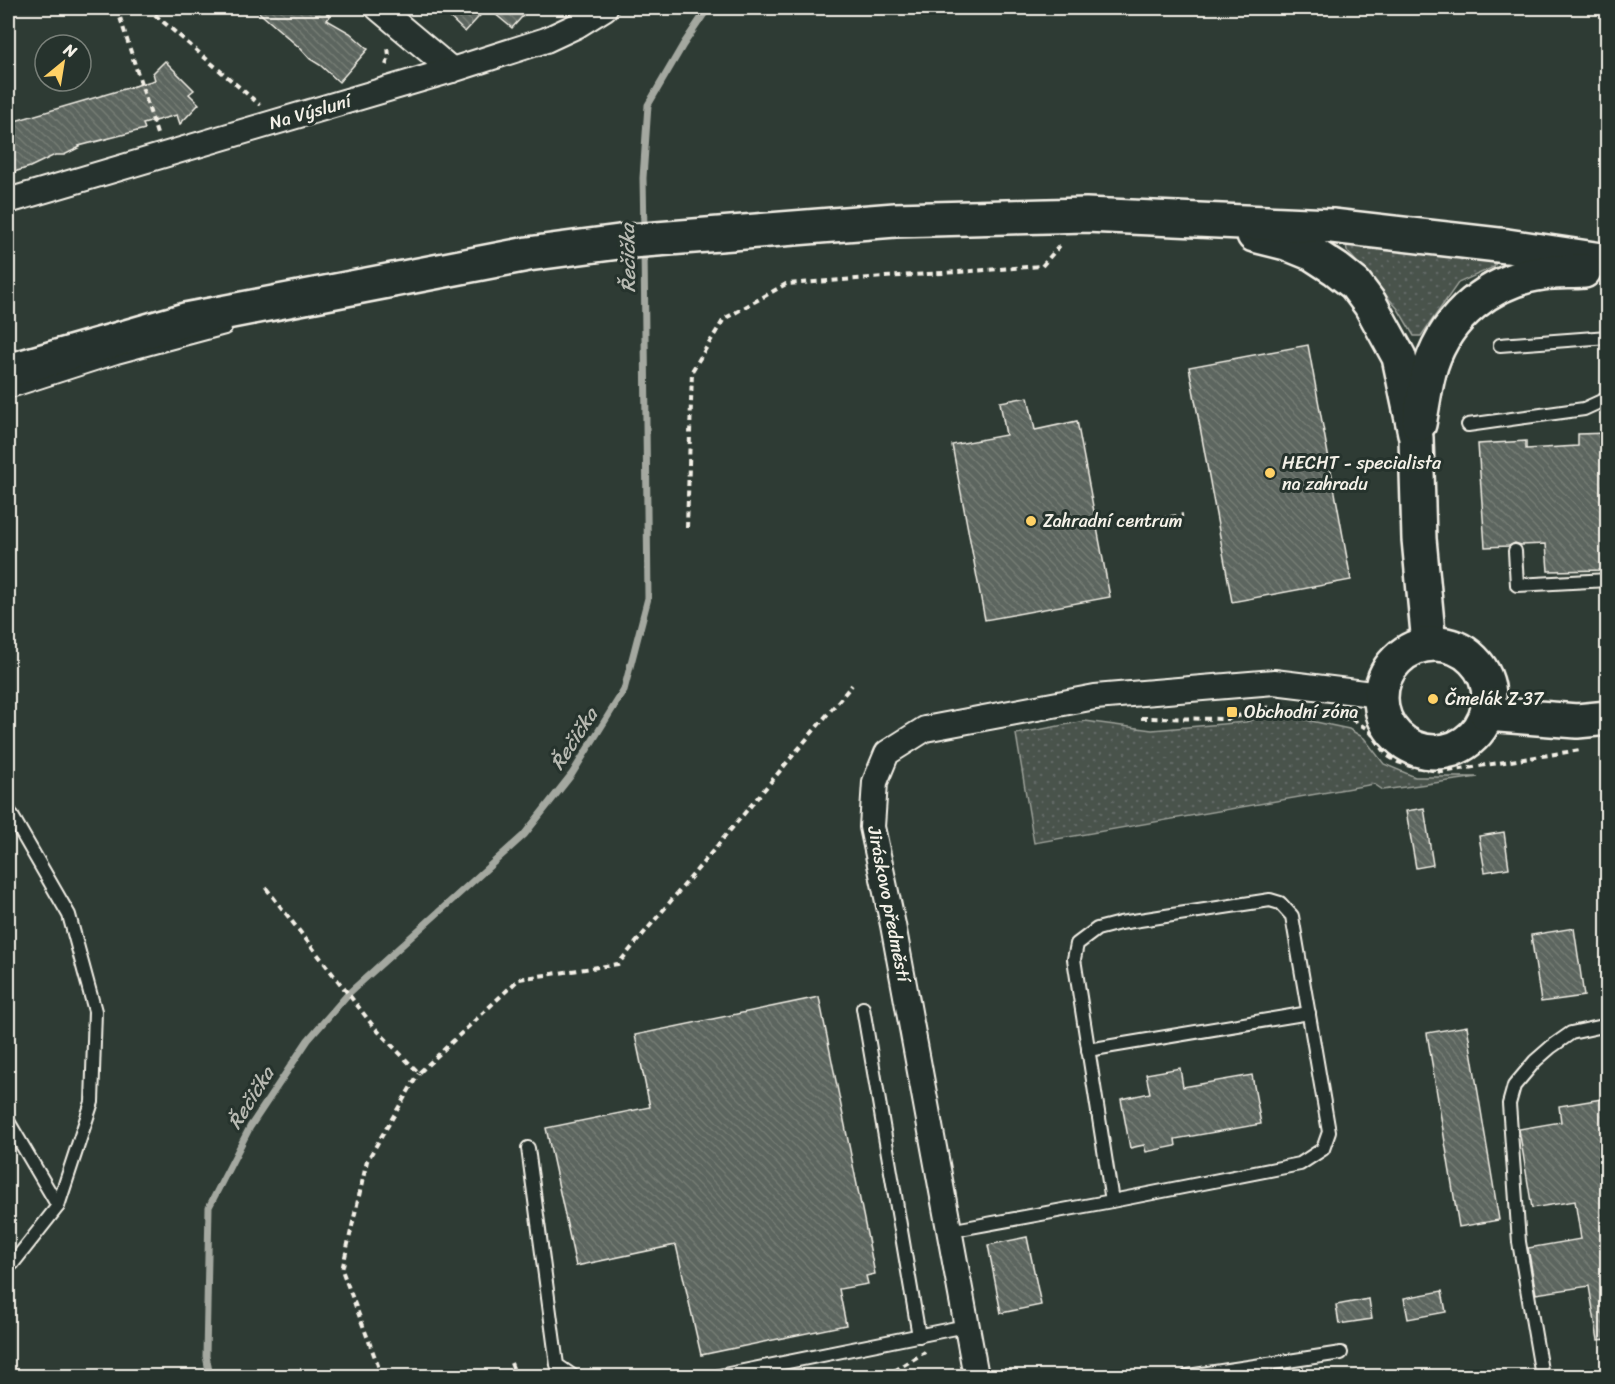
<svg xmlns="http://www.w3.org/2000/svg" width="1615" height="1384" viewBox="0 0 1615 1384" font-family="Sriracha,sans-serif">
<style>
.grass{fill:url(#grass-dots);stroke:#9ea29a;stroke-width:1.5}
.lines{fill:none;stroke-linecap:round;stroke-linejoin:round}
.stream{stroke:#a4a8a0;stroke-width:7}
.building{fill:url(#building-back-hatch);stroke:#f4f1e8;stroke-width:1.5}
.service-casing{stroke:#f4f1e8;stroke-width:16}
.minor-casing{stroke:#f4f1e8;stroke-width:28}
.primary-casing{stroke:#f4f1e8;stroke-width:38}
.path{stroke:#f4f1e8;stroke-width:4;stroke-dasharray:6 4.5;stroke-linecap:butt}
.service{stroke:#26332d;stroke-width:12}
.minor{stroke:#26332d;stroke-width:24}
.primary{stroke:#26332d;stroke-width:33}
.poi-dot{fill:#ffd166;stroke:#26332d;stroke-width:2}
.labels{text-anchor:middle;dominant-baseline:central;stroke-width:6;stroke-linejoin:round;paint-order:stroke}
.street-label{font-size:18px;fill:#f4f1e8;stroke:#26332d}
.poi-label{font-size:18px;fill:#f4f1e8;stroke:#26332d;text-anchor:start}
.water-label{font-size:20px;font-style:italic;fill:#b8bab2;stroke:#26332d}
</style>
<defs>
<pattern id="grass-dots" width="8" height="8" patternUnits="userSpaceOnUse" patternTransform="scale(1.5)"><rect width="8" height="8" fill="#48524c"/><path d="M2 2h.1M6 6h.1" fill="none" stroke="#636b66" stroke-width="1.8" stroke-linecap="round"/></pattern>
<pattern id="building-back-hatch" width="6" height="6" patternUnits="userSpaceOnUse" patternTransform="scale(1.5)"><rect width="6" height="6" fill="#5c655e"/><path d="M-1 5l2 2M0 0l6 6M5-1l2 2" fill="none" stroke="#747c75"/></pattern>
</defs>
<rect width="100%" height="100%" fill="#2e3b34"/>
<filter id="ink" filterUnits="userSpaceOnUse"><feTurbulence type="fractalNoise" baseFrequency=".0167" numOctaves="2"/><feDisplacementMap in="SourceGraphic" scale="12" xChannelSelector="R" yChannelSelector="G"/><feConvolveMatrix kernelMatrix="1 2 1 2 8 2 1 2 1" color-interpolation-filters="sRGB"/></filter>
<g filter="url(#ink)">
<g class="grass">
<polygon points="1346,241 1497,260 1494,267 1458,283 1421,336 1414,336 1398,309 1347,251"/>
<polygon points="1273,713 1349,729 1364,738 1384,764 1415,777 1478,777 1383,790 1374,784 1034,843 1016,734 1085,721 1152,730 1246,722"/>
</g>
<g class="lines">
<g class="stream">
<polyline points="644,231 643,178 648,105 683,45 708,8"/>
<polyline points="210,1376 206,1356 209,1207 250,1127 308,1040 349,993 524,835 572,774 624,690 648,598 644,248"/>
</g>
</g>
<g class="building">
<polygon points="254,8 321,8 330,16 327,20 350,33 368,49 339,82 320,65 310,59 301,49"/>
<polygon points="440,8 487,8 465,32"/>
<polygon points="488,8 530,8 512,28"/>
<polygon points="165,61 194,90 189,94 199,104 180,124 177,115 143,124 145,129 79,146 80,147 64,155 55,155 30,167 14,172 13,170 8,172 8,123 155,80 153,73"/>
<polygon points="1308,345 1351,580 1232,602 1189,367"/>
<polygon points="1028,397 1035,430 1077,421 1110,597 985,620 952,445 1006,435 1000,402"/>
<polygon points="1608,433 1608,570 1548,571 1546,544 1521,545 1515,543 1509,546 1485,547 1478,444 1526,441 1526,449 1578,446 1578,434"/>
<polygon points="1424,808 1433,865 1416,868 1406,811"/>
<polygon points="1504,832 1509,868 1485,872 1479,836"/>
<polygon points="1574,928 1584,996 1541,1002 1531,935"/>
<polygon points="819,997 875,1274 866,1276 868,1284 839,1289 846,1325 701,1355 676,1245 576,1266 546,1128 650,1107 635,1035"/>
<polygon points="1467,1026 1499,1220 1459,1227 1427,1033"/>
<polygon points="1180,1068 1183,1087 1252,1075 1261,1124 1175,1139 1176,1146 1146,1152 1144,1145 1130,1148 1121,1099 1150,1093 1146,1074"/>
<polygon points="1608,1098 1608,1339 1598,1340 1589,1286 1536,1294 1528,1248 1581,1239 1575,1201 1532,1208 1519,1129 1561,1122 1559,1106"/>
<polygon points="1027,1237 1041,1305 1001,1313 988,1245"/>
<polygon points="1442,1291 1446,1312 1408,1319 1404,1298"/>
<polygon points="1369,1299 1372,1319 1339,1324 1336,1305"/>
</g>
<g class="lines">
<g class="service-casing">
<g id="service">
<polyline points="1500,345 1608,337"/>
<polyline points="8,392 117,357 225,328"/>
<polyline points="1468,425 1584,409 1608,398"/>
<polyline points="1515,551 1517,585 1608,580"/>
<polyline points="8,809 69,915 95,1011 92,1102 58,1206 13,1263 8,1267"/>
<polyline points="863,1008 919,1336"/>
<polyline points="1088,1050 1309,1013"/>
<polyline points="8,1121 58,1206"/>
<polyline points="528,1148 557,1365 573,1376"/>
<polyline points="949,1231 1112,1201 1300,1164 1323,1149 1329,1132 1292,916 1280,903 1270,900 1120,923 1097,929 1077,944 1074,959 1112,1201"/>
<polyline points="719,1376 966,1326"/>
<polyline points="1188,1376 1341,1353"/>
<polyline points="1542,1376 1519,1242 1509,1104 1514,1086 1535,1061 1551,1047 1571,1033 1608,1025"/>
</g>
</g>
<g class="minor-casing">
<g id="minor">
<polyline points="378,8 452,70"/>
<polyline points="8,201 452,70 546,40 576,26 605,8"/>
<polyline points="976,1376 893,925 872,827 875,782 887,753 925,729 1095,697 1274,682 1380,695"/>
</g>
</g>
<g class="primary-casing">
<g id="primary">
<polyline points="1254,235 1286,243 1313,254 1336,269 1355,284 1370,304 1399,357 1416,438 1419,539 1429,644"/>
<polyline points="8,371 185,320 528,254 619,242 895,220 1086,215 1332,226 1507,246 1608,261"/>
<path d="M1419,424c4,-19 6,-40 12,-59 16,-49 60,-85 112,-92 13,-2 28,-1 41,-2"/>
<circle cx="1435" cy="698" r="54"/>
<polyline points="1487,714 1577,721 1608,718"/>
</g>
</g>
<g class="path">
<polyline points="117,8 157,134"/>
<polyline points="147,8 260,105"/>
<polyline points="386,65 389,57 388,46"/>
<polyline points="1129,524 1183,515"/>
<polyline points="687,528 692,371 724,319 786,284 1042,266 1062,243"/>
<polyline points="1321,713 1353,720 1369,730 1388,756 1398,762 1410,766 1442,772 1580,750"/>
<polyline points="1141,718 1228,719 1269,707"/>
<polyline points="266,888 374,1027 419,1073 519,979 618,964 852,685"/>
<polyline points="511,1363 516,1376"/>
<polyline points="382,1376 342,1270 367,1161 419,1073"/>
<polyline points="874,1376 896,1370 925,1352"/>
</g>
<use href="#service" class="service"/>
<use href="#minor" class="minor"/>
<use href="#primary" class="primary"/>
</g>
</g>
<g class="poi-dot">
<circle cx="1270" cy="473" r="6"/>
<circle cx="1031" cy="521" r="6"/>
<circle cx="1433" cy="699" r="6"/>
<rect x="1226" y="706" width="12" height="12" rx="3"/>
</g>
<g class="labels">
<g class="street-label">
<text transform="translate(310 112) rotate(-16)">Na Výsluní</text>
<text transform="translate(889 904) rotate(79)">Jiráskovo předměstí</text>
</g>
<g class="poi-label">
<text x="1282" y="463">HECHT - specialista<tspan x="1282" dy="21">na zahradu</tspan></text>
<text x="1043" y="521">Zahradní centrum</text>
<text x="1445" y="699">Čmelák Z 37</text>
<text x="1244" y="712">Obchodní zóna</text>
</g>
<g class="water-label">
<text transform="translate(628 258) rotate(-91)">Řečička</text>
<text transform="translate(574 739) rotate(-57)">Řečička</text>
<text transform="translate(251 1098) rotate(-58)">Řečička</text>
</g>
</g>
<rect width="1615" height="1384" fill="none" stroke="#26332d" stroke-width="30"/>
<rect x="15" y="15" width="1585" height="1354" fill="none" stroke="#f4f1e8" stroke-width="2" filter="url(#ink)"/>
<g transform="translate(63 63) rotate(30)"><circle r="28" fill="#26332d" stroke="#787f78" stroke-width="1.5"/>
<path d="M0-4.5L10 22L0 15L-10 22Z" fill="#ffd166"/>
<text y="-9" font-size="16" font-weight="bold" text-anchor="middle" fill="#f4f1e8">N</text>
</g>
</svg>
